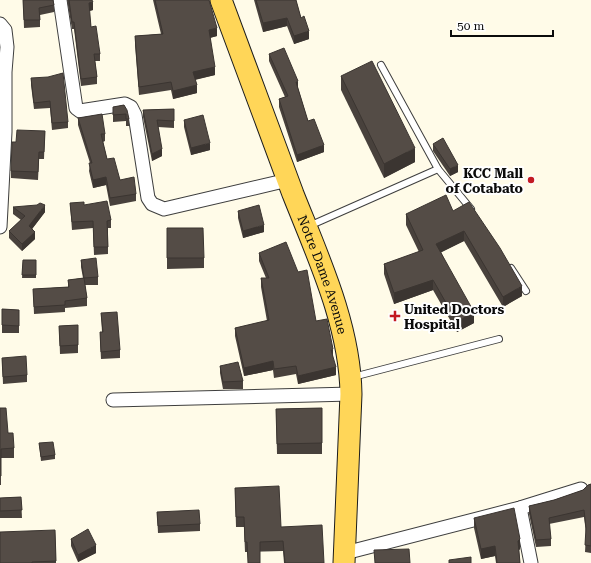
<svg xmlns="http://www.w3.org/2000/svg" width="591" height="563" viewBox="0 0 591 563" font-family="'Roboto Serif',serif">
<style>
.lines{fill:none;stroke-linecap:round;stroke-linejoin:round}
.service-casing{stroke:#3e3e3e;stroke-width:8}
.minor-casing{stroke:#3e3e3e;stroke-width:15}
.primary-casing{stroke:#1c1c1c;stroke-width:23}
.service{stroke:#fff;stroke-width:6}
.minor{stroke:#fff;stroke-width:13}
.primary{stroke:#ffd658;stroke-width:21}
.wall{fill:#48413c}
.shaded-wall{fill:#3b3531}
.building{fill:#544c46;stroke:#3b3531}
.poi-dot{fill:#c31a22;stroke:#fff;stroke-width:1.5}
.labels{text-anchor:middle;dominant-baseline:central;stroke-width:4;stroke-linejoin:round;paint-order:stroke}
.poi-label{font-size:13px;font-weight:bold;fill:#0b0b0b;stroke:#fff;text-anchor:end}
.street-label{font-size:13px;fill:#0b0b0b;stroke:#fff}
</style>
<rect width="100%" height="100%" fill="#fffbe8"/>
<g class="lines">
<g class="service-casing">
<g id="service">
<polyline points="381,65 438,169 471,209"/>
<polyline points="309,226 438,169"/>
<polyline points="511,268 526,291"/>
<polyline points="353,377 499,339"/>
</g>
</g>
<g class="minor-casing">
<g id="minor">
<polyline points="60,0 76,108 80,111 125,104 131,107 135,115 148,198 152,204 164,209 288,180"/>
<polyline points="0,24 5,30 7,47 5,72 5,132 0,227"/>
<polyline points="113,400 351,394"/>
<polyline points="520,508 531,563"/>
<polyline points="345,553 520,508 581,489"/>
</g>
</g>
<g class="primary-casing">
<g id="primary">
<path id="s1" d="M221,0c24,65 48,129 72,194 25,63 57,131 58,200l-7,169"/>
</g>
</g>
<use href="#service" class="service"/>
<use href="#minor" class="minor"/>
<use href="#primary" class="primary"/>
</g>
<g class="wall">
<polygon points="23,0 54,5 54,12 40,15 40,27 24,28"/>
<polygon points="67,0 92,0 93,10 89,11 91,27 100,54 100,61 95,61 97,77 97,84 81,86 74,29 72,29"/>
<polygon points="153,0 209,0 217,36 210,38 215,75 195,80 197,93 173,99 171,90 139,95 135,45 135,36 161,34"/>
<polygon points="254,0 296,0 301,18 309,39 294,44 287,26 263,32"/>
<polygon points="269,54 298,88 308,121 324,152 297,162 279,107 279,99 285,97 269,61"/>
<polygon points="341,76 415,162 384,178 341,90"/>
<polygon points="31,78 68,122 68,128 52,130 50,108 34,109 31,85"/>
<polygon points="124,105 129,119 129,126 126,126 126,121 113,122 113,107"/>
<polygon points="174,109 174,128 158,127 162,156 152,161 143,117 143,110"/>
<polygon points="78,118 105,134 105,141 103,142 107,159 120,180 136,194 136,201 110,206 106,185 93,188 89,171 90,163 78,125"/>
<polygon points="184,120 210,150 191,155 184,127"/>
<polygon points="45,131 44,159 39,159 38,180 11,178 11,171 16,142"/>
<polygon points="433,144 458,172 450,176 433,151"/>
<polygon points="70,203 84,205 111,220 111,228 108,228 108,254 94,255 93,228 72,230"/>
<polygon points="13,207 45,212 32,229 35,239 22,251 9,238 9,231 21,220 13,214"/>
<polygon points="238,211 264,232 243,238 238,218"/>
<polygon points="453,211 522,296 503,307 464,241 441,252 474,323 457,332 433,290 394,304 384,274 384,264 419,252 406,225 406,214"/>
<polygon points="167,239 204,258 204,268 167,269"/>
<polygon points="259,253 316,321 333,358 336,375 298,384 296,374 274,378 273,370 244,376 235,336 235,328 267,321 261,287 261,278 266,278 259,261"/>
<polygon points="23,260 36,260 36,278 22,278"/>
<polygon points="81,260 98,277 98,285 85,285 87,298 87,306 65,308 65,312 34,314 33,289 68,287 68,280 83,278 81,267"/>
<polygon points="2,309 19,310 19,333 2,333"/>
<polygon points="101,313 120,350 120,358 101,359 100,340 100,332 102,332"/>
<polygon points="78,325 78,353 60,354 59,326"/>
<polygon points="2,358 27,375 27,382 3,384"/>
<polygon points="220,366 243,381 243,389 223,389 220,373"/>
<polygon points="0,408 8,433 14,448 14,458 1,458 1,485 0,485"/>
<polygon points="322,408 322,454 277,454 276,409"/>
<polygon points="39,443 55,455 55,459 41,461"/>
<polygon points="591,484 591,553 585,552 586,533 584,517 549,524 551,539 551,546 536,547 529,514 529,506 554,500 583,490"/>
<polygon points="235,488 281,527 324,563 284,563 283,551 245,552 244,527 236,527"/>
<polygon points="21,497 22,518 0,518 0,498"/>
<polygon points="157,512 200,524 200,531 158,533"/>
<polygon points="474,518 520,549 519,550 520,563 496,563 495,556 481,559 474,528"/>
<polygon points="55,530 56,563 0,563"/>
<polygon points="71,539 96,553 78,562 71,546"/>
</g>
<g class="shaded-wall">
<polygon points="93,2 93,10 89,11 89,3"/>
<polygon points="287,18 287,26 263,32 263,23"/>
<polygon points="217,28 217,36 209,38 209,30"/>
<polygon points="309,31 309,39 294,44 294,36"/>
<polygon points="215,67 215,75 193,80 193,72"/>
<polygon points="298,81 298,88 296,90 296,82"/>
<polygon points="197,85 197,93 173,99 173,91"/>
<polygon points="210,143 210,150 191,155 191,148"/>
<polygon points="324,145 324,152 297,162 297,155"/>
<polygon points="415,148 415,162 384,178 384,164"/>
<polygon points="162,149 162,156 152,161 152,154"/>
<polygon points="458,165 458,172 450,176 450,169"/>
<polygon points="106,177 106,185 93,188 93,180"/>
<polygon points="45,205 45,212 29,233 29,226"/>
<polygon points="264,225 264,232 243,238 243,231"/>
<polygon points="464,231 464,241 436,255 436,244"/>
<polygon points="35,232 35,239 22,251 22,244"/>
<polygon points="433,280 433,290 394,304 394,293"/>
<polygon points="522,286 522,296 503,307 503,297"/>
<polygon points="474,312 474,323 457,332 457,322"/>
<polygon points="333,349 333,358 331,358 331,350"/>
<polygon points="273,361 273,370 244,376 244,368"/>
<polygon points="336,367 336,375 298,384 298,376"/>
<polygon points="520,539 520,549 518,551 518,541"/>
<polygon points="96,545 96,553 78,562 78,555"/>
<polygon points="495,546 495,556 481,559 481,549"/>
</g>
<g class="building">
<polygon points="23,0 53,0 54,5 39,8 40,20 24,20"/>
<polygon points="69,0 92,0 93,2 89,3 91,27 96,26 100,54 94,54 97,77 81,79 74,22 72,22"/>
<polygon points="155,0 209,0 217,28 209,30 215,67 193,72 197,85 173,91 171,82 139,87 135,36 163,34"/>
<polygon points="256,0 296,0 301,18 304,16 309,31 294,36 287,18 263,23"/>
<polygon points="284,48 298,81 296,82 308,121 314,119 324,145 297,155 279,99 288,96 269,54"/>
<polygon points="372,61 415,148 384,164 341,76"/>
<polygon points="63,73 68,122 52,123 50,101 34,103 31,78 48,77"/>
<polygon points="124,105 127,110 129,119 126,119 126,114 113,115 113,107"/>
<polygon points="174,109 174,121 157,120 162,149 152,154 143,110"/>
<polygon points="102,114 105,134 101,134 107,159 114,158 120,180 134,177 136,194 110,198 106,177 93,180 89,163 92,163 78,118"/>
<polygon points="203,115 210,143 191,148 184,120"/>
<polygon points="17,130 45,131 44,152 39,152 38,172 11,171 12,142 16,142"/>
<polygon points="443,138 458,165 450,169 433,144"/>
<polygon points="446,195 453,211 469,202 500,248 522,286 503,297 464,231 436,244 474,312 457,322 433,280 394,293 384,264 423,250 406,214"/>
<polygon points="107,201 111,220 107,221 108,247 94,247 93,221 72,222 70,203 84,202 84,205"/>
<polygon points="40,203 45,205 29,226 35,232 22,244 9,231 25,216 13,207 37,205"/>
<polygon points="259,205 264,225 243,231 238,211"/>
<polygon points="167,228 203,228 204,258 167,258"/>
<polygon points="286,242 298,272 307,270 316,321 327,319 333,349 331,350 336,367 298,376 296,366 274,369 273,361 244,368 235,328 269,320 261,278 269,278 259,253"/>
<polygon points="96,258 98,277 84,278 81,260"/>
<polygon points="23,260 36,260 36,275 22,275"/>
<polygon points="84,278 87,298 65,301 65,305 34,307 33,289 69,287 68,280"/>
<polygon points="2,309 19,310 19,326 2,325"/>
<polygon points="117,312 120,350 101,352 100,332 103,332 101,313"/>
<polygon points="78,325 78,345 60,346 59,326"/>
<polygon points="26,356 27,375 3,377 2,358"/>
<polygon points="238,362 243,381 223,382 220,366"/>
<polygon points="0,408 6,408 8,433 13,433 14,448 1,449 1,476 0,476"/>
<polygon points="322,408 322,443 277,444 276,409"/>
<polygon points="53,442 55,455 41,457 39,443"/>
<polygon points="591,484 591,546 585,545 586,528 584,510 549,518 551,539 536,540 529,506 554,500 583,490 588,485"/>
<polygon points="279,486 281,527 322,525 324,563 285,563 283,541 260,542 260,563 248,563 247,542 245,542 244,517 236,517 235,488"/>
<polygon points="21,497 22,510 0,511 0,498"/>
<polygon points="514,508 520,539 518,541 520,563 497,563 495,546 481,549 474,518"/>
<polygon points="199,510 200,524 158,526 157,512"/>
<polygon points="88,529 96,545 78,555 71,539"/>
<polygon points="55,530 56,561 32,562 32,563 0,563 0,532"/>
<polygon points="409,549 410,563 375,563 374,550"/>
<polygon points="471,557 471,563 449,563 449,560"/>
</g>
<g class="poi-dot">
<circle cx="531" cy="180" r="4"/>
<path d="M393 310h4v4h4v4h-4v4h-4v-4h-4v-4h4z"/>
</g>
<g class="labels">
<g class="poi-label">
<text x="523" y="173">KCC Mall<tspan x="523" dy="15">of Cotabato</tspan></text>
<text x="404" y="309" text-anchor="start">United Doctors<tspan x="404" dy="15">Hospital</tspan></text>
</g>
<g class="street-label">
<text stroke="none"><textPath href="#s1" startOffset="293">Notre Dame Avenue</textPath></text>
</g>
</g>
<path d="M451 30v6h102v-6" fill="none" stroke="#0b0b0b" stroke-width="2"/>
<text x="457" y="30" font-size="12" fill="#0b0b0b" stroke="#ffffff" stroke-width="3" paint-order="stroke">50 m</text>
</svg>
